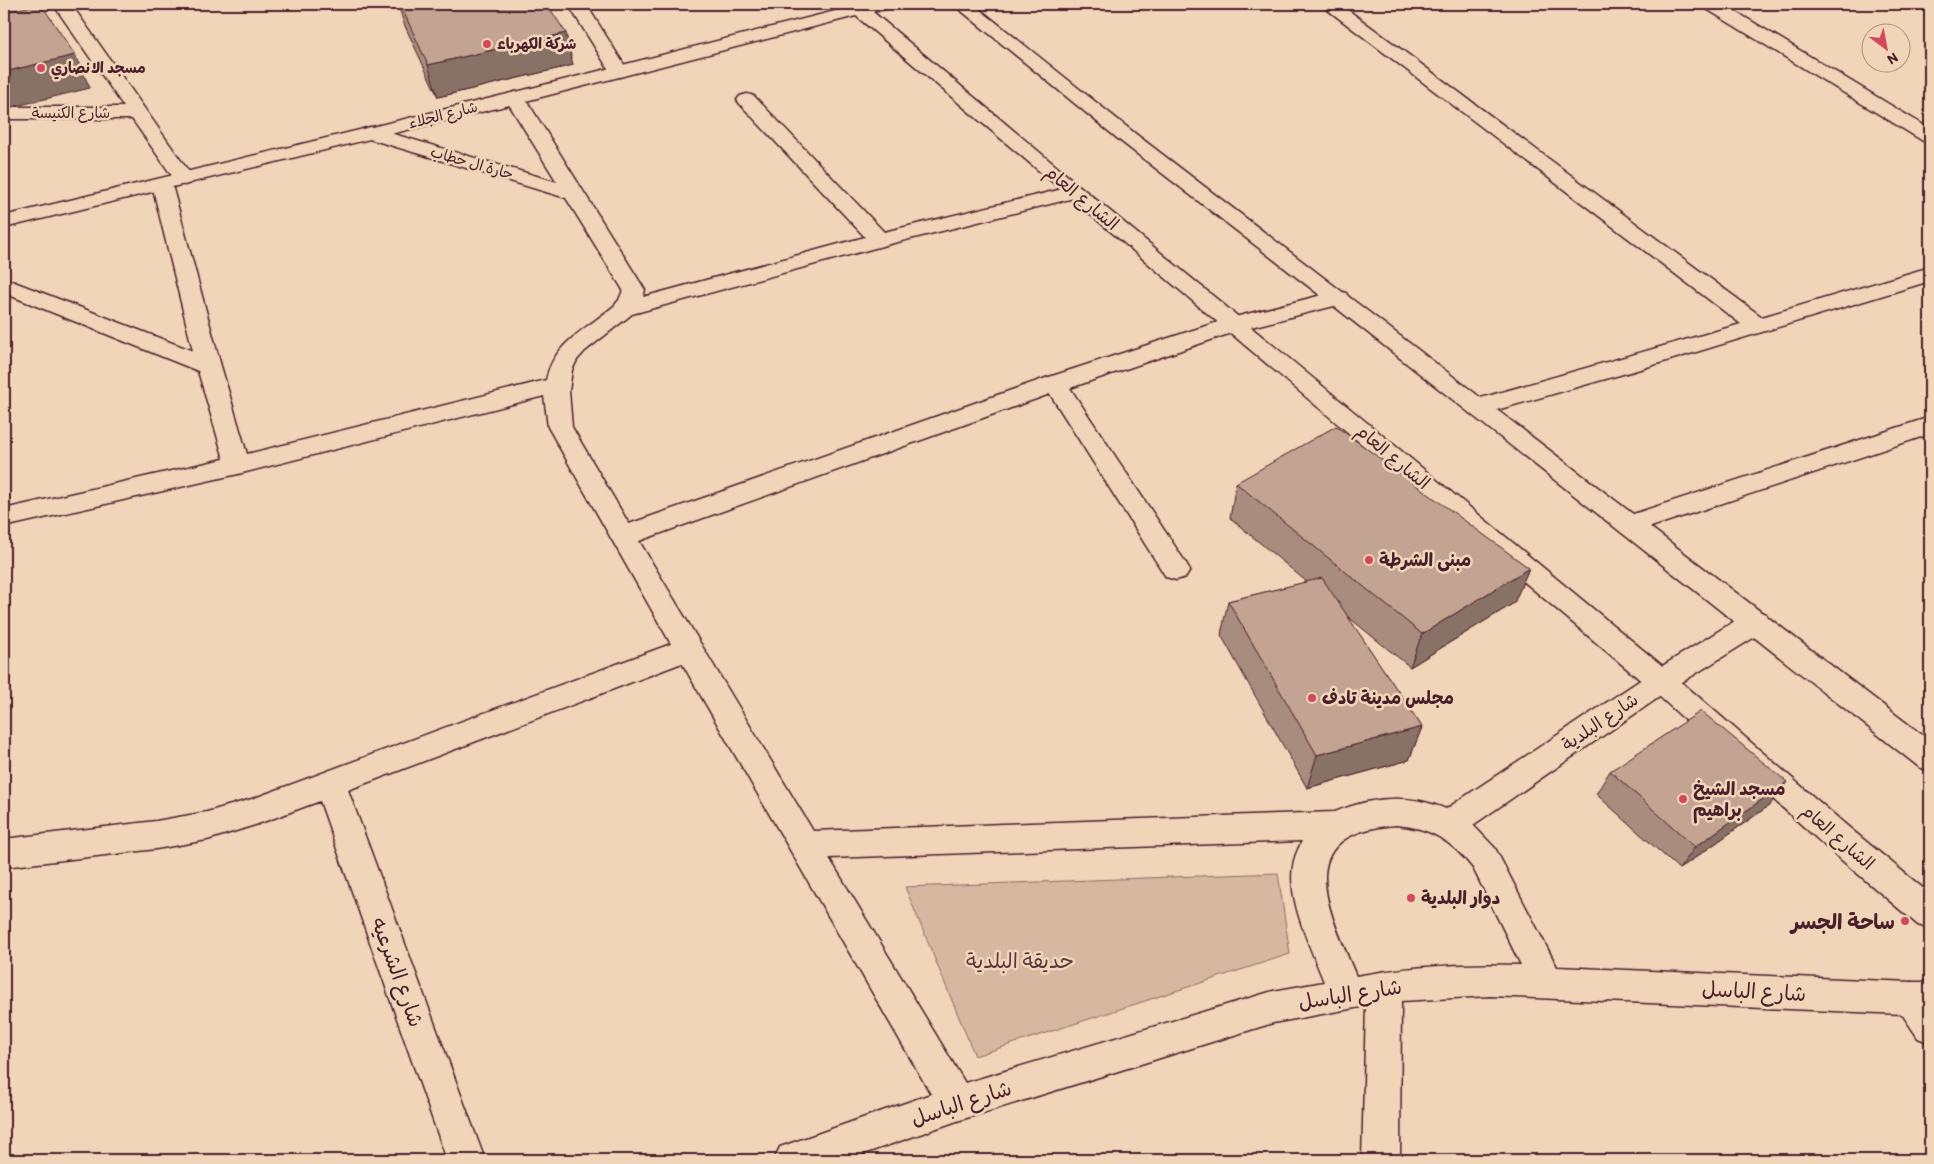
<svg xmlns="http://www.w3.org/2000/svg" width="1934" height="1164" viewBox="0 0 1934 1164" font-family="Itim,'Playpen Sans Arabic',sans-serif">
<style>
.green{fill:#d6b7a0;stroke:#906b66}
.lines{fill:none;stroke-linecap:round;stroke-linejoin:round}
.minor-casing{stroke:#4a1f2b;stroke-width:3}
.secondary-casing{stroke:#4a1f2b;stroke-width:3}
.minor{fill:#f1d5b8;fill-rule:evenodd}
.secondary{fill:#f1d5b8;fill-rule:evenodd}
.wall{fill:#a88c7d;stroke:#4a1f2b}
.shaded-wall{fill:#887266;stroke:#4a1f2b}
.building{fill:#c3a391;stroke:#4a1f2b}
.poi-dot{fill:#d1495b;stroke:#f1d5b8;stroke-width:2}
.labels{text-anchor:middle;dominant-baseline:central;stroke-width:5;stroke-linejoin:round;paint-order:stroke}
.far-poi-label{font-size:15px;font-weight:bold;fill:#4a1f2b;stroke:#f1d5b8;text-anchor:start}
.far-street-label{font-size:15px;fill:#4a1f2b;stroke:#f1d5b8}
.street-label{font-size:18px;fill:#4a1f2b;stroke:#f1d5b8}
.poi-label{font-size:18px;font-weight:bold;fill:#4a1f2b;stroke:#f1d5b8;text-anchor:start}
.near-poi-label{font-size:21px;font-weight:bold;fill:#4a1f2b;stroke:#f1d5b8;text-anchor:end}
.near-park-label{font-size:21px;fill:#5f363d;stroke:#f1d5b8}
.near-street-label{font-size:21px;fill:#4a1f2b;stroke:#f1d5b8}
</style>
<rect width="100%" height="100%" fill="#f1d5b8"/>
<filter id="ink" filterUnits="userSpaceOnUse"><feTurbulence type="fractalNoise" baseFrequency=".02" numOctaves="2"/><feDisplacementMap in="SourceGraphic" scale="10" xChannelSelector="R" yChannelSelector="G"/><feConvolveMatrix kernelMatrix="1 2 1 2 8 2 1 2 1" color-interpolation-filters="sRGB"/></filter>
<g filter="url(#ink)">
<polygon class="green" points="1278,873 1290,954 975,1056 905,887"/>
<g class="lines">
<g class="minor-casing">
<g id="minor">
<polygon points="53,4 71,4 194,179 191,183 184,185 177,183 132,119 4,119 4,107 124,107"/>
<polygon points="568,4 586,4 628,71 626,75 619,77 612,75"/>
<polygon points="1320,4 1340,4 1762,317 1930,267 1930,281 1637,370 1479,415 1470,413 1467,407 1470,401 1741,324"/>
<polygon points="1702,4 1723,4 1930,129 1930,143 1923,141 1705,8"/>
<path d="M515,92l7,2 3,4 120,192 -2,7 222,-60 -125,-133 -3,-4 3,-4 7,-2 7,2 130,136 191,-46 7,2 3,4 -3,4 -196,49 -254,69 -47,37 -8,9 -5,10 -3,21 3,36 57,97 417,-146 181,-59 111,-28 8,2 3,5 -3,5 -103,26 -173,59 116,175 4,7 -4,7 -10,3 -10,-3 -116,-183 -411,147 174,290 522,-19c36,-15 74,-19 111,-3l205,-136 95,-59 10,-3 10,3 4,8 -4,8 -95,59 -198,136 22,23 62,119 354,15 12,4 7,11v46l-12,-5 -16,-24 -412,-18 -89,5 -1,159h-38l4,-154 -93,17 -316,98 -111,39h-72l6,-13 151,-53 -249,-431 -334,127 137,370h-38l-127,-359 -65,24 -48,15 -51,9 -152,18v-28l152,-18 51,-9 45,-13 419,-155 -123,-217 -4,-31 -306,78 -234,53v-18l220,-50 -26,-88 -194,-78v-15l189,73 -41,-166 3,-4 7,-2 7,2 3,4 49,181 26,88 299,-74c7,-37 42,-52 68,-74l5,-6 4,-10 -57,-92 -203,-61 -3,-4 3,-4 7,-2 187,55 -52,-84 3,-4zM1396,825c35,3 55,15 77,43l48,97c-55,-2 -111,1 -165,11 -28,-67 -68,-143 40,-151zM1302,841c-4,8 -8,17 -9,25 -6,35 19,84 31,116l-51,9 -308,92 -136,-225z"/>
<polygon points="1930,417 1930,434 1630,534 1621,532 1617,525 1621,518"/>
</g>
</g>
<g class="secondary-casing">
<g id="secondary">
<polygon points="844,4 891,4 888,8 873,12 1082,188 1671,673 1846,825 1930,894 1930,929 1918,925 1824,845 1651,689 856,16 522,102 4,228 4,216 512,93 847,8"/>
<polygon points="953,4 973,4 1137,135 1930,741 1930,771 1919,767 1330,303 1123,143"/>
<polygon points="1911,982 1930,982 1930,1014 1911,1014 1899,1010 1894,998 1899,986"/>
</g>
</g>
<use href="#minor" class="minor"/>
<use href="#secondary" class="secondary"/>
</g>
<g class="wall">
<polygon points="398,4 547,4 573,65 438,97 404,24"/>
<polygon points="1236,483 1529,568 1514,603 1410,667 1347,616 1422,727 1409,760 1307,788 1221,635 1228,601 1307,582 1230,518"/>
<polygon points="1610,771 1770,805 1679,869 1596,794"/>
</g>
<g class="shaded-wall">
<polygon points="566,33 573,65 438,97 428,65"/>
<polygon points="75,55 90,88 4,109 4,72"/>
<polygon points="1529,568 1514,603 1410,667 1422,634"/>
<polygon points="1422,727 1409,760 1307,788 1317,755"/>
<polygon points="1787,782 1770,805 1679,869 1695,847"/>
</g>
<g class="building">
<polygon points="41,4 75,55 4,72 4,12"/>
<polygon points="400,4 547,4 566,33 428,65"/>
<polygon points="1336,426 1529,568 1422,634 1236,483"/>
<polygon points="1322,578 1422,727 1317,755 1228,601"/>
<polygon points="1701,711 1787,782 1695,847 1610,771"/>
</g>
</g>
<g class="poi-dot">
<circle cx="487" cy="44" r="5"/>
<circle cx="41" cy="68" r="5"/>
<circle cx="1369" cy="560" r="5"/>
<circle cx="1312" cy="698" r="5"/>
<circle cx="1683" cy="799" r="5"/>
<circle cx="1411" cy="898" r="5"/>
<circle cx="1905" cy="921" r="5"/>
</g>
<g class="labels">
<g class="far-poi-label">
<text x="497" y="44">شركة الكهرباء</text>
<text x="51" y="68">مسجد الانصاري</text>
</g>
<g class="far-street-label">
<text x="71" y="113">شارع الكنيسة</text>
<text transform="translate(443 115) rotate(-14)">شارع الجلاء</text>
<text transform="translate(472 163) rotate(16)">حارة ال حطاب</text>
</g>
<g class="street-label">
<text transform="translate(1082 198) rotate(40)">الشارع العام</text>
<text transform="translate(1393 457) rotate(40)">الشارع العام</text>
<text transform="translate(1600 722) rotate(-34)">شارع البلدية</text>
<text transform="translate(1838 837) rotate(41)">الشارع العام</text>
</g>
<g class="poi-label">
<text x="1379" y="560">مبنى الشرطة</text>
<text x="1322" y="698">مجلس مدينة تادف</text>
<text x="1693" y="789">مسجد الشيخ<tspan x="1693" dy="21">براهيم</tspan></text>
<text x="1421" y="898">دوار البلدية</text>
</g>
<g class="near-poi-label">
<text x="1895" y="921">ساحة الجسر</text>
</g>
<g class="near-park-label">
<text x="1020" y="960">حديقة البلدية</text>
</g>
<g class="near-street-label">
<text transform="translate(398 972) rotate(70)">شارع الشرعيه</text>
<text transform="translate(1754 991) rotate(3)">شارع الباسل</text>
<text transform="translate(1350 994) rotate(-9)">شارع الباسل</text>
<text transform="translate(961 1103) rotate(-18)">شارع الباسل</text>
</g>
</g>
<rect width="1934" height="1164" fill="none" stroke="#f1d5b8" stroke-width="20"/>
<rect x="10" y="10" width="1914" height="1144" fill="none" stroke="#4a1f2b" stroke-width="2" filter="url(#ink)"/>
<g transform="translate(1886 48) rotate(148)"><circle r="24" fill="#f1d5b8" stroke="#ae8c80"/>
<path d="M0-4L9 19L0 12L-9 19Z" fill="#d1495b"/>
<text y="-8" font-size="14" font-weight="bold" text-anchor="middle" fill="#4a1f2b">N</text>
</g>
</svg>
